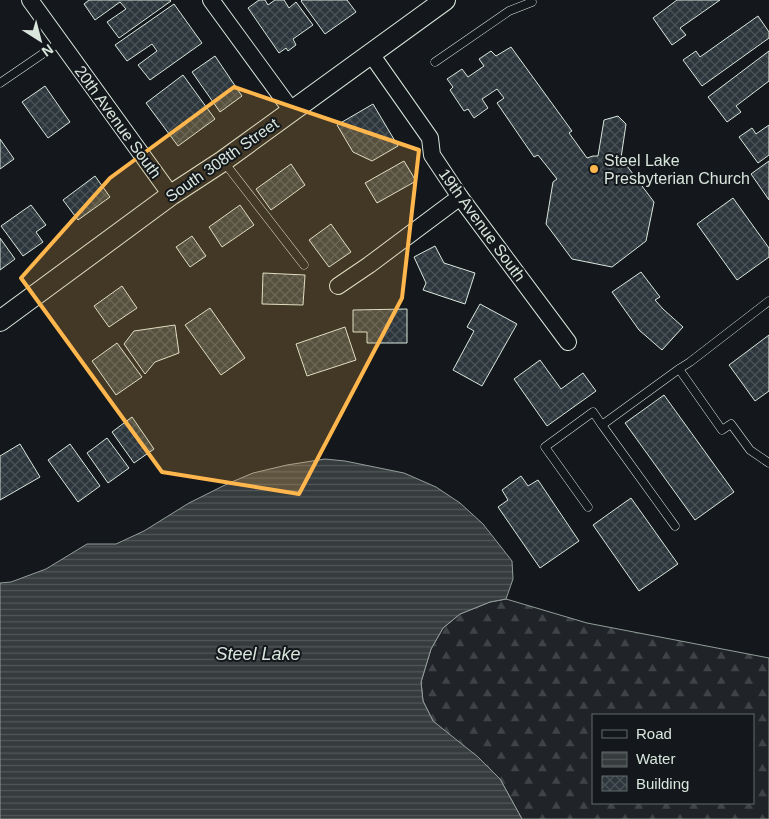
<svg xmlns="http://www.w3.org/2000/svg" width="769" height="819" viewBox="0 0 769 819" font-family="Arial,sans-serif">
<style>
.forest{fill:url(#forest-firs);stroke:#939e99;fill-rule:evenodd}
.water{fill:url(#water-rules);stroke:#939e99}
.building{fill:url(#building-cross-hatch);stroke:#d8e6dc}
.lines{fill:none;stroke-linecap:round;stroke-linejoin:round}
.service-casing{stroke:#d8e6dc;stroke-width:9}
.minor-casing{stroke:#d8e6dc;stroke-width:18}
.tertiary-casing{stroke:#d8e6dc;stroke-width:22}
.service{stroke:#14181c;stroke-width:8}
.minor{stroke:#14181c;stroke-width:16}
.tertiary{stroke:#14181c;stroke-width:20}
.marked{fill:#ffb74d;fill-opacity:0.2;stroke:#ffb74d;stroke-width:4;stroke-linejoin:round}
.poi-dot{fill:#ffb74d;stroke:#14181c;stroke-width:2}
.labels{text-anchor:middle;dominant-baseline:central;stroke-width:4;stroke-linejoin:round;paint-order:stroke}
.street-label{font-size:16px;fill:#d8e6dc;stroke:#14181c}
.poi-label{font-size:16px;fill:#d8e6dc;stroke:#14181c;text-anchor:start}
.water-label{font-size:18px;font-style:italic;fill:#d8e6dc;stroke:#14181c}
</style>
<defs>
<pattern id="forest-firs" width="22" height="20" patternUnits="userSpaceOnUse" patternTransform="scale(1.25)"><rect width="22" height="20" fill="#202428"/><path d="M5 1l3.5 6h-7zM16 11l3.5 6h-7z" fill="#404447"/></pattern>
<pattern id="water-rules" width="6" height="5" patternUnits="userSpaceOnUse" patternTransform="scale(1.25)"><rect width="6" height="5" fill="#363b3e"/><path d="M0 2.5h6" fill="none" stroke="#525759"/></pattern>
<pattern id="building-cross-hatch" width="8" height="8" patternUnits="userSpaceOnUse" patternTransform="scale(1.25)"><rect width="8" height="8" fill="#2c363c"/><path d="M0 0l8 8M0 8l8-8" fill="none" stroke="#4a5358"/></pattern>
</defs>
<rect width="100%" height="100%" fill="#14181c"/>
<path class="forest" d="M506,599l81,24 182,35v161h-247l-22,-40 -67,-58 -10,-20 -2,-19 10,-33 12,-21 17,-14 30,-12zM593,715h160v88h-160z"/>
<polygon class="water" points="325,459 345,461 404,473 436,487 460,503 483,524 512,561 513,579 506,599 490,602 460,614 443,628 431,649 421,682 423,701 433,721 478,757 500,779 522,819 0,819 0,583 11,582 46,569 87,544 116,544 144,531 189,503 227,484 253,473 287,465"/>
<g class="building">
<polygon points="89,0 170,0 171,1 119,38 107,22 126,9 120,2 95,20 84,4"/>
<polygon points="259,0 265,0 268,5 275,0 284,0 289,8 296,2 313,25 293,39 296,45 288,51 286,48 279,53 248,8"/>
<polygon points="302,0 347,0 356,12 325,34 301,1"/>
<polygon points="677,0 720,0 680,28 686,35 672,45 653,18"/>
<polygon points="174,4 202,43 150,80 138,65 157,51 152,44 127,61 115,45"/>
<polygon points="758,16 769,32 769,38 702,86 683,60 696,51 700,57"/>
<polygon points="511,47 572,131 569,133 587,158 593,156 598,156 604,120 618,116 626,124 621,158 654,202 646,241 612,267 572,259 546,224 553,182 557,179 538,155 534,157 497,103 504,98 497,89 482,99 488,108 474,118 468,109 464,111 450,90 453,87 447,79 462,69 468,77 484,66 479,59 491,51 496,56"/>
<polygon points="769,51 769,81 736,106 741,112 727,122 708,97"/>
<polygon points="215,56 242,96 220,112 192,72"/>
<polygon points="183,75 215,119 178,146 146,103"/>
<polygon points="45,86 70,122 48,138 22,102"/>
<polygon points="373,104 398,146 372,161 353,152 337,125"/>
<polygon points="769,125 769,155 758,163 739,137 752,128 756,134"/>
<polygon points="0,139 14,159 0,169"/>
<polygon points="404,161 416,181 377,203 365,183"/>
<polygon points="769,161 769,200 751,174"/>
<polygon points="291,164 305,185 271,210 256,189"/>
<polygon points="95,176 110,197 78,220 63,200"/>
<polygon points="733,198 769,248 769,257 737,280 697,224"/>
<polygon points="31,205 46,225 36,232 43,242 23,256 1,226"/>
<polygon points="240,205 254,225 222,247 209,227"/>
<polygon points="331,224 351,252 329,267 309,240"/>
<polygon points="192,236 206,256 190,267 176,247"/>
<polygon points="0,238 15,259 0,270"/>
<polygon points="435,246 444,263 475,273 465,304 423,290 426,283 414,257"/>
<polygon points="641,272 660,297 655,300 663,309 683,327 662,350 639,330 612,292"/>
<polygon points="263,273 305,275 303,305 262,304"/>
<polygon points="122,286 137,308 109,327 94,306"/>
<polygon points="480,304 517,324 482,386 453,370 474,331 467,327"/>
<polygon points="210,308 245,358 221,375 185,325"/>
<polygon points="407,309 407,343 367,343 367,332 353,332 353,310"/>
<polygon points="175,325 179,353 155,362 145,374 124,344 134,331"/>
<polygon points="345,327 356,360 307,376 296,344"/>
<polygon points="769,335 769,391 755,401 729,365"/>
<polygon points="117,343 142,377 116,395 92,361"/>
<polygon points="540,360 561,389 583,373 596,391 547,426 514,379"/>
<polygon points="664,395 734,492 695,520 625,423"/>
<polygon points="132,417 154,449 134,463 112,432"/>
<polygon points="107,438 129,468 108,483 87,453"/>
<polygon points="20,444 40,477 0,500 0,456"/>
<polygon points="70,444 100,486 78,502 48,460"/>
<polygon points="521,476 528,486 538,480 579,541 540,568 498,507 508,500 502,490"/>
<polygon points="631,498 678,564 639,591 593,525"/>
</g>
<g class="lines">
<g class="service-casing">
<g id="service">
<polyline points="435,62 509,11 532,2"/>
<polyline points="0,83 60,42"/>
<polyline points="224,162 304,265"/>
<polyline points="769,301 690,362 679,369 722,430 731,424 750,450 769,463"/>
<polyline points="588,507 545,447 593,412 602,425"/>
<polyline points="675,526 602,425 679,369"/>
</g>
</g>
<g class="minor-casing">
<g id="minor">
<polyline points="30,0 171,195"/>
<polyline points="211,0 292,111"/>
<polyline points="371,54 430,138 432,155 460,197 568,342"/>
<polyline points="338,286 369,265 460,197"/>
</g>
</g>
<g class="tertiary-casing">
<polyline id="tertiary" points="0,321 171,195 223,161 445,0"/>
</g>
<use href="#service" class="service"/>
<use href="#minor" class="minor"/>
<use href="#tertiary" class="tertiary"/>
</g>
<path class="marked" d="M234,87l185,63 -17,148 -103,196 -137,-22 -141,-194 89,-100z"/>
<circle class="poi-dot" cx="594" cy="169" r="5"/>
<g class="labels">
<g class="street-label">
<text transform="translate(118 122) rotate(54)">20th Avenue South</text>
<text transform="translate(222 160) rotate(-35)">South 308th Street</text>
<text transform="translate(482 225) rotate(54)">19th Avenue South</text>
</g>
<g class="poi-label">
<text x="604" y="160">Steel Lake<tspan x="604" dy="18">Presbyterian Church</tspan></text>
</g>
<g class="water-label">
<text x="258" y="654">Steel Lake</text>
</g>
</g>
<rect x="592" y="714" width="162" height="90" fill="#14181c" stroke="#626a69"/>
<rect x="602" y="730" width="25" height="8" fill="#14181c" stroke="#626a69"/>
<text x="636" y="739" font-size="15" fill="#d8e6dc">Road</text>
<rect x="602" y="752" width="25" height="15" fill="url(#water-rules)" stroke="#626a69"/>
<text x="636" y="764" font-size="15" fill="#d8e6dc">Water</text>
<rect x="602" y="776" width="25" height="15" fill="url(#building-cross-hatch)" stroke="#626a69"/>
<text x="636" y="789" font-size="15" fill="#d8e6dc">Building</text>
<g transform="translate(40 40) rotate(144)" stroke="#14181c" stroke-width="4" paint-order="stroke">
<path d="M0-4L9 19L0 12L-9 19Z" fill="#d8e6dc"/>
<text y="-8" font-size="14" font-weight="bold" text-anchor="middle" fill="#d8e6dc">N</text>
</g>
</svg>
